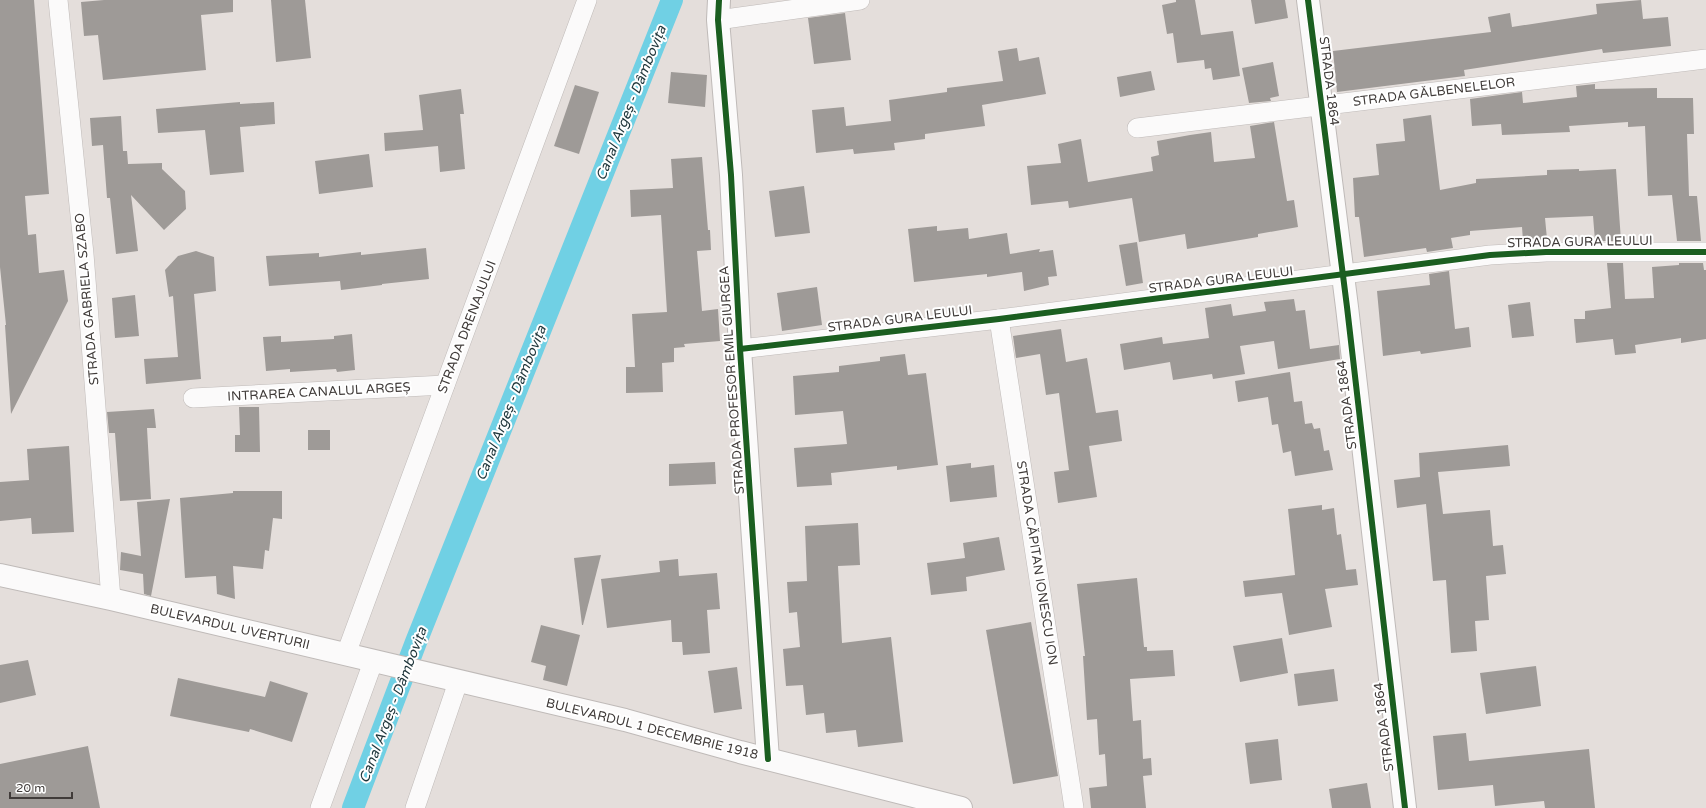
<svg xmlns="http://www.w3.org/2000/svg" width="1706" height="808" viewBox="0 0 1706 808" font-family="'Varela Round',sans-serif">
<style>
.lines{fill:none;stroke-linecap:round;stroke-linejoin:round}
.canal{stroke:#70d0e4;stroke-width:22}
.building{fill:#9e9a97}
.minor-casing{stroke:#bfbab8;stroke-width:20}
.tertiary-casing{stroke:#bfbab8;stroke-width:24}
.secondary-casing{stroke:#bfbab8;stroke-width:24}
.minor{stroke:#fbfafa;stroke-width:19}
.tertiary{stroke:#fbfafa;stroke-width:22}
.secondary{stroke:#fbfafa;stroke-width:22}
.cycleway-casing{stroke:#fff;stroke-width:8}
.cycleway{stroke:#1b5e20;stroke-width:6}
.labels{text-anchor:middle;dominant-baseline:central;stroke-width:4;stroke-linejoin:round;paint-order:stroke}
.street-label{font-size:13px;fill:#413c3a;stroke:#fff}
.water-label{font-size:14px;font-style:italic;fill:#1e353a;stroke:#fff}
</style>
<rect width="100%" height="100%" fill="#e4dedb"/>
<g class="lines">
<polyline class="canal" points="353,808 416,642 672,0"/>
</g>
<g class="building">
<polygon points="0,0 34,0 49,194 25,196 28,235 36,234 39,273 64,270 68,301 11,414 5,325 6,325 0,267"/>
<polygon points="104,0 233,0 233,12 201,15 206,70 103,80 98,35 84,36 81,2"/>
<polygon points="271,0 305,0 311,58 276,62"/>
<polygon points="1176,0 1195,0 1201,35 1233,31 1240,76 1213,80 1211,68 1205,69 1204,60 1177,63 1173,33 1167,34 1162,5 1176,2"/>
<polygon points="1251,0 1285,0 1288,18 1255,24"/>
<polygon points="1641,0 1643,19 1668,17 1671,46 1603,53 1602,49 1464,70 1465,76 1337,92 1333,51 1491,32 1488,17 1510,13 1512,27 1597,14 1596,4"/>
<polygon points="845,13 851,60 814,64 808,18"/>
<polygon points="1017,48 1019,61 1039,57 1046,94 982,105 985,126 925,134 925,139 894,143 895,150 854,154 853,149 816,153 812,110 844,107 846,126 891,121 889,100 947,92 947,88 1003,81 998,51"/>
<polygon points="1273,62 1279,96 1270,98 1271,101 1249,103 1242,68"/>
<polygon points="1151,71 1155,90 1120,97 1117,77"/>
<polygon points="671,72 707,75 705,107 668,103"/>
<polygon points="1595,84 1595,89 1657,88 1657,98 1693,98 1694,134 1687,134 1689,196 1697,196 1701,241 1677,241 1672,195 1648,196 1645,126 1628,127 1628,122 1569,126 1570,132 1502,135 1501,124 1472,126 1470,99 1522,92 1523,103 1577,97 1576,86"/>
<polygon points="575,85 599,92 579,154 554,146"/>
<polygon points="461,89 464,114 460,114 465,169 440,172 438,146 385,151 384,133 423,130 419,95"/>
<polygon points="240,102 240,104 274,102 275,124 240,127 244,172 210,175 205,130 158,133 156,109"/>
<polygon points="1431,115 1440,190 1476,183 1476,179 1547,175 1547,170 1579,169 1579,171 1616,169 1621,241 1595,241 1593,216 1545,218 1547,239 1523,241 1522,227 1470,231 1470,235 1451,238 1453,248 1427,252 1426,248 1364,257 1359,217 1355,217 1353,178 1379,175 1376,144 1405,141 1403,119"/>
<polygon points="121,116 123,151 127,151 128,164 162,163 162,169 185,191 186,209 164,230 131,195 138,251 116,254 110,198 107,198 103,145 92,146 90,118"/>
<polygon points="1274,122 1287,201 1294,200 1298,227 1258,234 1258,237 1187,249 1185,234 1139,242 1132,198 1069,208 1068,201 1031,205 1027,166 1061,163 1058,144 1081,139 1088,182 1153,171 1151,157 1159,155 1157,141 1190,135 1211,132 1214,162 1255,158 1250,126"/>
<polygon points="369,154 373,187 319,194 315,161"/>
<polygon points="702,157 708,230 710,230 711,250 697,251 702,311 718,309 720,341 684,344 685,347 674,348 674,362 662,363 663,392 626,393 626,367 635,367 632,314 667,312 661,215 631,217 630,190 673,188 671,159"/>
<polygon points="804,186 810,233 775,237 769,191"/>
<polygon points="937,226 937,231 968,228 969,239 1007,233 1010,254 1040,249 1039,252 1053,250 1057,276 1048,277 1049,285 1024,291 1022,272 987,277 987,274 914,282 908,229"/>
<polygon points="1137,242 1143,283 1126,286 1119,245"/>
<polygon points="426,248 429,279 382,284 382,285 341,290 340,281 269,286 266,256 319,253 319,257 361,252 361,255"/>
<polygon points="196,251 214,257 216,291 194,294 201,379 146,384 144,359 178,357 173,296 169,297 165,270 178,256"/>
<polygon points="1607,263 1623,263 1625,299 1654,298 1652,267 1679,265 1679,263 1703,263 1704,270 1706,270 1706,339 1681,343 1681,338 1635,345 1636,353 1615,355 1613,339 1576,343 1574,319 1585,319 1585,311 1611,308"/>
<polygon points="1449,271 1455,329 1469,327 1471,347 1421,354 1420,351 1383,356 1377,291 1430,285 1429,274"/>
<polygon points="817,287 822,325 782,331 777,293"/>
<polygon points="135,295 139,336 115,338 112,298"/>
<polygon points="1294,299 1296,311 1305,310 1310,349 1339,345 1340,359 1278,369 1274,341 1240,346 1245,374 1213,379 1212,374 1173,380 1170,362 1124,370 1120,344 1162,337 1163,344 1209,338 1205,308 1231,304 1233,316 1266,311 1264,302"/>
<polygon points="1530,302 1534,336 1512,338 1508,305"/>
<polygon points="1061,329 1066,362 1087,358 1096,413 1118,410 1122,441 1089,446 1097,497 1058,503 1054,472 1069,470 1059,393 1046,395 1040,354 1016,358 1013,336"/>
<polygon points="352,334 355,370 337,372 336,369 290,372 290,369 266,371 263,337 281,336 281,342 334,339 334,336"/>
<polygon points="905,354 908,375 926,373 938,465 897,470 897,466 831,473 832,485 797,487 794,448 847,444 843,411 795,415 793,376 839,372 839,366 880,361 880,357"/>
<polygon points="1290,372 1294,402 1302,401 1305,424 1312,423 1314,429 1320,428 1324,451 1329,450 1333,470 1295,476 1291,451 1283,453 1278,424 1272,425 1268,397 1238,402 1235,381"/>
<polygon points="239,407 259,407 260,452 235,452 235,435 240,435"/>
<polygon points="154,409 156,428 147,428 151,499 120,501 115,433 109,433 107,412"/>
<rect x="308" y="430" width="22" height="20"/>
<polygon points="1508,445 1510,466 1438,472 1443,514 1490,510 1493,546 1503,545 1506,574 1486,576 1489,620 1475,621 1477,651 1451,653 1446,580 1433,581 1426,504 1397,508 1394,480 1420,477 1419,453"/>
<polygon points="69,446 74,532 32,534 31,518 0,521 0,482 29,480 27,449"/>
<polygon points="715,462 716,484 669,486 669,464"/>
<polygon points="971,463 971,468 994,465 997,497 950,502 946,466"/>
<polygon points="233,491 282,491 282,519 273,518 269,551 265,550 263,569 233,566 235,599 217,594 216,576 185,578 180,498 233,493"/>
<polygon points="170,499 151,596 144,594 143,574 120,570 121,552 141,556 137,502"/>
<polygon points="1322,505 1322,510 1334,508 1337,535 1341,534 1346,570 1356,569 1358,585 1325,589 1332,627 1289,635 1282,593 1245,597 1243,581 1295,575 1288,509"/>
<polygon points="858,523 860,565 838,566 842,643 891,637 903,742 858,747 856,730 826,733 824,713 806,715 803,685 786,686 783,649 800,647 797,612 789,613 787,582 807,581 805,526"/>
<polygon points="999,537 1005,570 966,577 967,591 931,595 927,563 965,558 963,543"/>
<polygon points="601,555 583,625 582,625 574,558"/>
<polygon points="678,559 679,576 717,573 720,609 707,610 710,653 683,655 682,642 672,642 671,620 607,628 601,579 660,572 659,561"/>
<polygon points="1137,578 1144,647 1147,647 1147,651 1173,650 1175,676 1130,679 1133,721 1141,720 1143,759 1151,758 1152,775 1143,776 1146,808 1091,808 1089,788 1107,786 1105,754 1099,755 1097,719 1087,720 1083,656 1085,656 1077,584"/>
<polygon points="1031,622 1058,776 1013,784 986,630"/>
<polygon points="541,625 580,635 567,686 543,680 546,666 531,662"/>
<polygon points="1282,638 1288,673 1240,682 1233,646"/>
<polygon points="28,660 36,695 0,703 0,665"/>
<polygon points="1536,666 1541,706 1486,714 1480,673"/>
<polygon points="737,667 742,709 714,713 708,671"/>
<polygon points="1334,669 1338,701 1298,706 1294,674"/>
<polygon points="178,678 265,697 270,681 308,693 292,742 250,729 249,732 170,716"/>
<polygon points="1466,733 1469,761 1589,749 1595,808 1545,808 1544,801 1495,806 1493,785 1438,790 1433,736"/>
<polygon points="1278,739 1282,780 1250,784 1245,743"/>
<polygon points="88,746 100,808 0,808 0,764"/>
<polygon points="1367,783 1371,808 1332,808 1329,789"/>
</g>
<g class="lines">
<g class="minor-casing">
<g id="minor">
<polyline points="58,0 84,254 111,599"/>
<polyline points="718,20 860,0"/>
<polyline points="1137,128 1706,59"/>
<polyline points="999,319 1074,808"/>
<polyline points="740,349 999,319 1490,255 1546,252 1706,252"/>
<polyline points="193,398 445,385"/>
<polyline points="346,654 587,0"/>
<polyline points="320,808 373,662"/>
<polyline points="415,808 458,682"/>
</g>
</g>
<g class="tertiary-casing">
<g id="tertiary">
<polyline points="719,0 718,20 731,175 740,349 768,759"/>
<polyline points="1308,0 1347,307 1405,808"/>
</g>
</g>
<g class="secondary-casing">
<polyline id="secondary" points="0,575 111,599 625,720 740,752 961,808"/>
</g>
<use href="#minor" class="minor"/>
<use href="#tertiary" class="tertiary"/>
<use href="#secondary" class="secondary"/>
<g class="cycleway-casing">
<g id="cycleway">
<polyline points="719,0 718,20 731,175 740,349 768,759"/>
<polyline points="1308,0 1347,307 1405,808"/>
<polyline points="740,349 999,319 1490,255 1546,252 1706,252"/>
</g>
</g>
<use href="#cycleway" class="cycleway"/>
</g>
<g class="labels">
<g class="street-label">
<text transform="translate(1329 81) rotate(83)">STRADA 1864</text>
<text transform="translate(1434 92) rotate(-7)">STRADA GĂLBENELELOR</text>
<text transform="translate(1580 242) rotate(-1)">STRADA GURA LEULUI</text>
<text transform="translate(1221 280) rotate(-7)">STRADA GURA LEULUI</text>
<text transform="translate(87 299) rotate(-95)">STRADA GABRIELA SZABO</text>
<text transform="translate(900 319) rotate(-7)">STRADA GURA LEULUI</text>
<text transform="translate(467 327) rotate(-69)">STRADA DRENAJULUI</text>
<text transform="translate(732 380) rotate(-94)">STRADA PROFESOR EMIL GIURGEA</text>
<text transform="translate(319 392) rotate(-3)">INTRAREA CANALUL ARGEȘ</text>
<text transform="translate(1347 405) rotate(-97)">STRADA 1864</text>
<text transform="translate(1037 563) rotate(81)">STRADA CĂPITAN IONESCU ION</text>
<text transform="translate(230 627) rotate(13)">BULEVARDUL UVERTURII</text>
<text transform="translate(1384 727) rotate(-97)">STRADA 1864</text>
<text transform="translate(652 729) rotate(14)">BULEVARDUL 1 DECEMBRIE 1918</text>
</g>
<g class="water-label">
<text transform="translate(631 103) rotate(-68)">Canal Argeș - Dâmbovița</text>
<text transform="translate(511 403) rotate(-68)">Canal Argeș - Dâmbovița</text>
<text transform="translate(393 705) rotate(-69)">Canal Argeș - Dâmbovița</text>
</g>
</g>
<path d="M10 792v6h62v-6" fill="none" stroke="#413c3a" stroke-width="2"/>
<text x="16" y="792" font-size="12" fill="#413c3a" stroke="#ffffff" stroke-width="3" paint-order="stroke">20 m</text>
</svg>
